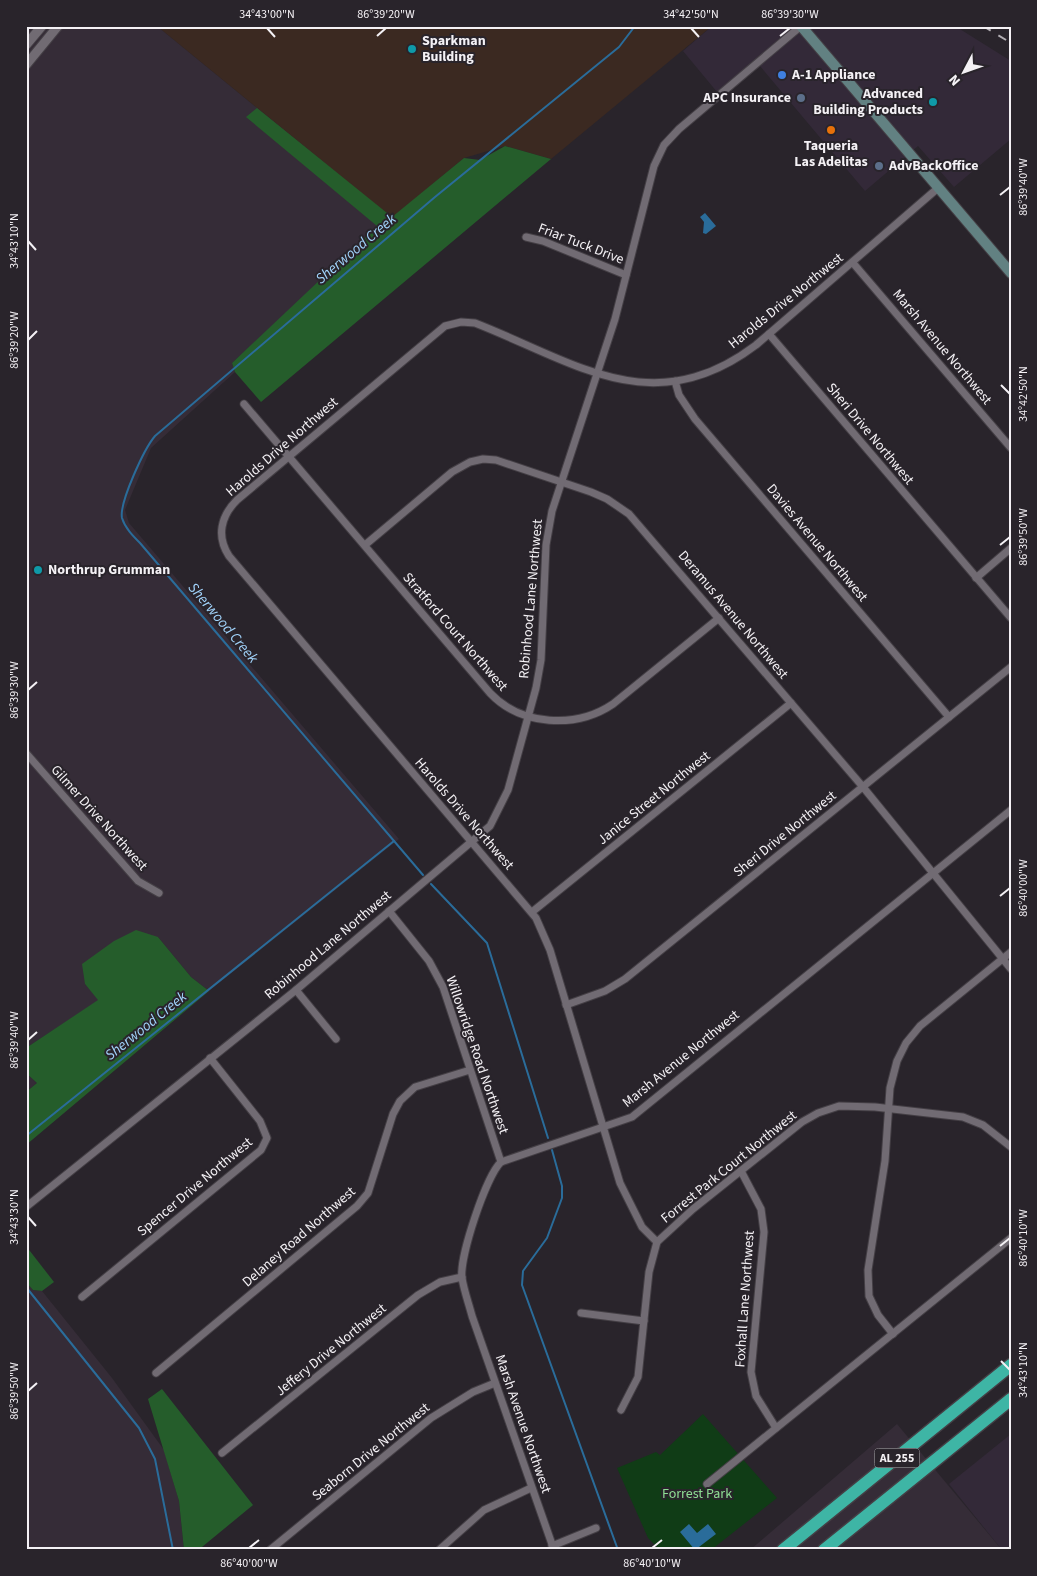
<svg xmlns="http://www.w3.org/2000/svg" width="1037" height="1576" viewBox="0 0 1037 1576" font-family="'Source Sans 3',sans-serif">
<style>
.commercial{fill:#332938}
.built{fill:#352c37}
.education{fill:#3b2921}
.green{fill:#103c16}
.forest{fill:#255d2b}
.water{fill:#2a6c9a}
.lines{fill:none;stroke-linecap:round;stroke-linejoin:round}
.stream{stroke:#2a6c9a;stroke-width:2}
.minor-casing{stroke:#443f45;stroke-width:9}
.tertiary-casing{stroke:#443f45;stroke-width:11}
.secondary-casing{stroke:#443f45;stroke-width:12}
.motorway-casing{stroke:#443f45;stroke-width:15}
.minor{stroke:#716b73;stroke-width:7}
.tertiary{stroke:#716b73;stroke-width:9}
.secondary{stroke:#628182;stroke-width:10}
.motorway{stroke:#3eb5a5;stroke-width:12}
.rail{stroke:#b2aeb3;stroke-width:2;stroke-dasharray:9 9;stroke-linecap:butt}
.ticks{fill:none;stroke:#f4f1f5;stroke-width:2}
.culture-dot{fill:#0f9aa8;stroke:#29242b;stroke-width:2}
.shop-dot{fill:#3f7fe0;stroke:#29242b;stroke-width:2}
.service-dot{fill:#5c6f8a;stroke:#29242b;stroke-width:2}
.food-dot{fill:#e8710a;stroke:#29242b;stroke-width:2}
.labels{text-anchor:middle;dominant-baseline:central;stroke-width:4;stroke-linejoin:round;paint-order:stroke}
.shield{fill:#29242b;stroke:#b7b4b8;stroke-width:1}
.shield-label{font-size:12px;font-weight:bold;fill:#f4f1f5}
.poi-label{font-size:14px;font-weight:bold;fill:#f4f1f5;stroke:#29242b;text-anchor:start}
.street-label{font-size:14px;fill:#f4f1f5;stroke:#29242b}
.park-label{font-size:14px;fill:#8edd93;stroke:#29242b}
.water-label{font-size:15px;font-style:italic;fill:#a2d4fc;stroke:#29242b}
.neatline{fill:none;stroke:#f4f1f5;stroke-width:2}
.ticks-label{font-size:12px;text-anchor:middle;fill:#f4f1f5}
</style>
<rect width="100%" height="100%" fill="#29242b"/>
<g class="commercial">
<polygon points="712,26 955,26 1011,61 1011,139 954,187 918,146 865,191 760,66 722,98 683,51"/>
<polygon points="1011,1434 1011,1550 1002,1550 949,1484"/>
</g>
<g class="built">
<polygon points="26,26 157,26 392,218 232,363 235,372 151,448 125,510 129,523 399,839 209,991 191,977 158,937 85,984 99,1000 26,1048"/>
<polygon points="26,1073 37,1083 26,1092"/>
<polygon points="26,1282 33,1290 42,1291 112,1378 164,1450 179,1501 184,1550 26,1550"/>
<polygon points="897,1424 1002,1550 750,1550"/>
</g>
<polygon class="education" points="157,26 712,26 551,159 505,146 464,158 392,218"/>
<polygon class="green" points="703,1414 777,1498 711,1550 660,1550 648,1538 617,1468 656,1452 660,1455"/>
<g class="forest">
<polygon points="257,108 392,217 464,158 480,160 505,146 551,159 261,402 235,372 232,363 377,226 246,117"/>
<polygon points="136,930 158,937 191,977 209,991 26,1145 26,1092 37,1083 26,1073 26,1048 98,1000 85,984 82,964 114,941"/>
<polygon points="26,1246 54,1282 42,1291 33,1290 26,1282"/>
<polygon points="162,1389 253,1505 202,1547 203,1550 184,1550 179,1501 148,1399"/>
</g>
<g class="water">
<polygon points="705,213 716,226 706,234 703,233 704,222 700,217"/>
<polygon points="689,1524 697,1533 708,1524 716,1534 695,1550 680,1532"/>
</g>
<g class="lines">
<g class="stream">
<path d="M423,875l-283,-332c-7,-7 -15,-15 -18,-25 -3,-15 22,-69 33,-82l280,-239 184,-150 16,-21"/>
<polyline points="431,884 487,943 548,1138"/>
<polyline points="26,1136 394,841"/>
<polyline points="552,1150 562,1186 562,1198 547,1238 523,1271 522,1285 618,1550"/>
<polyline points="26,1287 139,1428 155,1459 173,1550"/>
</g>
<g class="minor-casing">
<g id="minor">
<polyline points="526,237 543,241 626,275"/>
<polyline points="853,263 1011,448"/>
<polyline points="769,334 1011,618"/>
<polyline points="675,381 679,395 695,419 949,717"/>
<path d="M244,404l246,289c31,33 86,36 123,11l106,-86"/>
<polyline points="365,545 452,472 470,462 483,459 496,460 591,492 607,499 629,514 863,787 1011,969"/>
<polyline points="976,578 1011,548"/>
<polyline points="26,753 138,881 159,893"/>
<polyline points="389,911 429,961 443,987 501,1162"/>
<polyline points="532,912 791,703"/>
<polyline points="296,990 336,1039"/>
<polyline points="566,1005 605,991 625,979 1011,667"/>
<polyline points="741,1171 761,1209 764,1232 751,1372 756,1396 776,1428"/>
<polyline points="26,1207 296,990 490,826 508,790 536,688 541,660 546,545 552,511 615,319 654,166 664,145 679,129 801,26"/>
<path d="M657,1242l-15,-15 -22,-44 -70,-233 -14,-32 -307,-362c-13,-20 -8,-40 8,-56l208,-174 16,-4 14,1c100,39 178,100 281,22l182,-157"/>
<polyline points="82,1297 261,1150 267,1138 260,1121 210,1058"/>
<polyline points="581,1313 644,1321"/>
<polyline points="893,1334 878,1315 869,1296 868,1270 885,1161 890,1088 897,1061 906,1043 920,1026 1011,952"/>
<polyline points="156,1373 357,1206 368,1193 393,1114 400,1101 415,1087 470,1070"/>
<polyline points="621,1410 638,1377 649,1272 657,1242 693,1209 802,1122 818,1113 839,1106 875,1107 963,1117 983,1125 1011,1147"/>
<polyline points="222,1453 418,1295 440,1282 462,1277"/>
<polyline points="707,1484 1011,1238"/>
<polyline points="552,1546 596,1528"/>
<polyline points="270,1550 431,1418 473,1392 495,1383"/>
<polyline points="439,1550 484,1510 531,1488"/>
<path d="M554,1550l-82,-234c-3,-12 -8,-25 -10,-38 -3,-20 24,-102 39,-116l131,-45 379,-307"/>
</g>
</g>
<g class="tertiary-casing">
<g id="tertiary">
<polyline points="26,45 42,26"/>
<polyline points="26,65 58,26"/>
</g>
</g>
<g class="secondary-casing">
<polyline id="secondary" points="801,26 1011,273"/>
</g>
<g class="motorway-casing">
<g id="motorway">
<polyline points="783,1550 1011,1365"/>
<polyline points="824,1550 1011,1399"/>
</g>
</g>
<use href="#minor" class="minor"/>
<use href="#tertiary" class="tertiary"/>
<use href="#secondary" class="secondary"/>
<use href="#motorway" class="motorway"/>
<polyline class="rail" points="983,26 1011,43"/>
</g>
<path class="ticks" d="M267,28l8,9M691,28l8,9M377,36l9,-8M780,36l10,-8M1000,195l10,-8M28,241l8,9M28,340l9,-9M1001,385l9,9M1000,545l10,-8M28,690l9,-8M1000,896l10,-8M28,1040l9,-8M28,1217l8,9M1000,1246l10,-8M1001,1361l9,9M28,1391l9,-8M249,1548l10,-8M652,1548l10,-8"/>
<g class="culture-dot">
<circle cx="412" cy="49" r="5"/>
<circle cx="933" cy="102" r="5"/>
<circle cx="38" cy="570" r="5"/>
</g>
<circle class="shop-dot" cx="782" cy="75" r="5"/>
<g class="service-dot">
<circle cx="801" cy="98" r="5"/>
<circle cx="879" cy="166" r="5"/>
</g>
<circle class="food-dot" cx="831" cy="130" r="5"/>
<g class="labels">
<rect class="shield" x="874.5" y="1448.5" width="45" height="19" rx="4"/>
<g class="shield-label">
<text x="897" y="1458">AL 255</text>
</g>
<g class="poi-label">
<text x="422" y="41">Sparkman<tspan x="422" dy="16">Building</tspan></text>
<text x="792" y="75">A-1 Appliance</text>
<text x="923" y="94" text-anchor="end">Advanced<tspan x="923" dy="16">Building Products</tspan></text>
<text x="791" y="98" text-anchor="end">APC Insurance</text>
<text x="831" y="146" text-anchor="middle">Taqueria<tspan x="831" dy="16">Las Adelitas</tspan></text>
<text x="889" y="166">AdvBackOffice</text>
<text x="48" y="570">Northrup Grumman</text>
</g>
<g class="street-label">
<text transform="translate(581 244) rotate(21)">Friar Tuck Drive</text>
<text transform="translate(786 301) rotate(-39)">Harolds Drive Northwest</text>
<text transform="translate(942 347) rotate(50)">Marsh Avenue Northwest</text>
<text transform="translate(870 434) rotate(50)">Sheri Drive Northwest</text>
<text transform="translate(282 447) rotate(-41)">Harolds Drive Northwest</text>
<text transform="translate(817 543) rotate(50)">Davies Avenue Northwest</text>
<text transform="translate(531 599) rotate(-85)">Robinhood Lane Northwest</text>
<text transform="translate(733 615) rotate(50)">Deramus Avenue Northwest</text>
<text transform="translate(455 632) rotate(49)">Stratford Court Northwest</text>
<text transform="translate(654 798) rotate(-39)">Janice Street Northwest</text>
<text transform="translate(464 814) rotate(49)">Harolds Drive Northwest</text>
<text transform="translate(99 818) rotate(48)">Gilmer Drive Northwest</text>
<text transform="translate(785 834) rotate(-39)">Sheri Drive Northwest</text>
<text transform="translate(328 945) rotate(-40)">Robinhood Lane Northwest</text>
<text transform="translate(477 1055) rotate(71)">Willowridge Road Northwest</text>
<text transform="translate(681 1059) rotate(-39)">Marsh Avenue Northwest</text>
<text transform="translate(729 1167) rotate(-39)">Forrest Park Court Northwest</text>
<text transform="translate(195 1187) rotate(-40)">Spencer Drive Northwest</text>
<text transform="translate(299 1237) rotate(-41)">Delaney Road Northwest</text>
<text transform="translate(745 1299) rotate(-86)">Foxhall Lane Northwest</text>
<text transform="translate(331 1350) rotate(-39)">Jeffery Drive Northwest</text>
<text transform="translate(523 1424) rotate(71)">Marsh Avenue Northwest</text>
<text transform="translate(371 1452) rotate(-39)">Seaborn Drive Northwest</text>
</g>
<g class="park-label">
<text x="697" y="1494">Forrest Park</text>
</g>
<g class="water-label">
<text transform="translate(356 249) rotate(-40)">Sherwood Creek</text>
<text transform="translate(223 623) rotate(50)">Sherwood Creek</text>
<text transform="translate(146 1026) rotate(-39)">Sherwood Creek</text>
</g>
</g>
<rect width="1037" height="1576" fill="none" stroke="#29242b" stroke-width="55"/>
<g transform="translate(964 72) rotate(229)" stroke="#29242b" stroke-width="4" paint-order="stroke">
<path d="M0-4L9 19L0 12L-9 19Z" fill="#f4f1f5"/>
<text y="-8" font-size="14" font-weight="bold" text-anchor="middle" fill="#f4f1f5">N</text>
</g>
<rect x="28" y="28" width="982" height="1520" class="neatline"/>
<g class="ticks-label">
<text x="267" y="18">34°43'00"N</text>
<text x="386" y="18">86°39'20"W</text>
<text x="691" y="18">34°42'50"N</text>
<text x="790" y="18">86°39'30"W</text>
<text transform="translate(1023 187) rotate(-90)" y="4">86°39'40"W</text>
<text transform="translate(14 241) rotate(-90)" y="4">34°43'10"N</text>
<text transform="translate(14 340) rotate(-90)" y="4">86°39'20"W</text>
<text transform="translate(1023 394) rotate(-90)" y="4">34°42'50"N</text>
<text transform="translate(1023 537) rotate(-90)" y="4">86°39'50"W</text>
<text transform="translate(14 690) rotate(-90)" y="4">86°39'30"W</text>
<text transform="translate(1023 888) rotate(-90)" y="4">86°40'00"W</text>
<text transform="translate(14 1040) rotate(-90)" y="4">86°39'40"W</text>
<text transform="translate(14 1217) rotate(-90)" y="4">34°43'30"N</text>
<text transform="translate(1023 1238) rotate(-90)" y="4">86°40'10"W</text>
<text transform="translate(1023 1370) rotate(-90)" y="4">34°43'10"N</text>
<text transform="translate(14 1391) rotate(-90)" y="4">86°39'50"W</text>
<text x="249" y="1567">86°40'00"W</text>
<text x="652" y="1567">86°40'10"W</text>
</g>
</svg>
